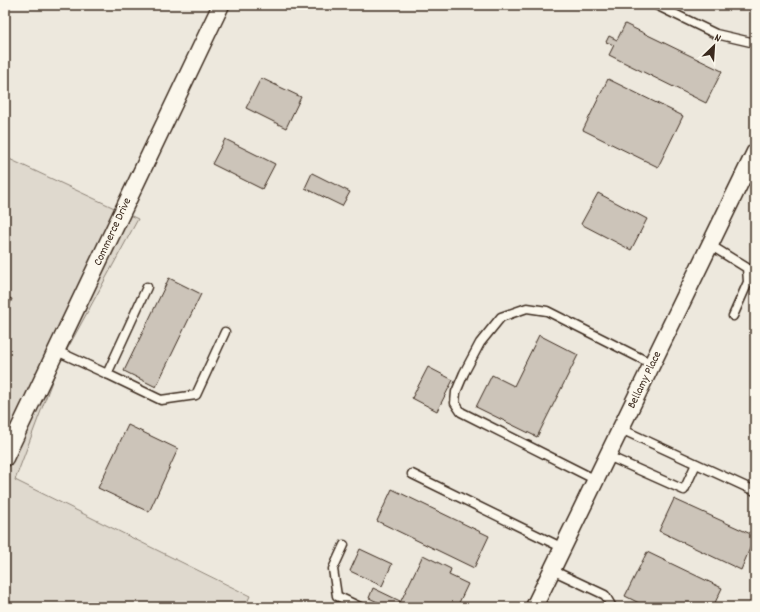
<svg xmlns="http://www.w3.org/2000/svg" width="760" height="612" viewBox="0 0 760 612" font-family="Dekko,sans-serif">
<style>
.built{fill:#ede8dd}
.green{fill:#dfd9ce;stroke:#8d8276}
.building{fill:#ccc4b9;stroke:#3b2a1e}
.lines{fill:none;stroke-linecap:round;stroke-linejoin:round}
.service-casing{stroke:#3b2a1e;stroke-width:11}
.minor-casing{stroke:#3b2a1e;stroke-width:19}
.service{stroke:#fbf7ec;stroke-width:8}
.minor{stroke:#fbf7ec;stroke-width:16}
.labels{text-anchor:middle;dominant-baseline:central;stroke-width:3;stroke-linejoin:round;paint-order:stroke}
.street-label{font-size:12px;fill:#3b2a1e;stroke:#fbf7ec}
</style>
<rect width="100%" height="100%" fill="#fbf7ec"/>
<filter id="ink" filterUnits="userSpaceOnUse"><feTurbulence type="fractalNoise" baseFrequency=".025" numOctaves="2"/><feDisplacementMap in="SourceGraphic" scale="8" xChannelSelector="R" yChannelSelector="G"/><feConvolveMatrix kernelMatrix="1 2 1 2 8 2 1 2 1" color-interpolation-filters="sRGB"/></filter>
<g filter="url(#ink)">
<polygon class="built" points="5,5 755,5 755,607 245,607 250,595 15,480 57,368 138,219 5,157"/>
<polygon class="green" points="5,157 138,219 57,368 15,480 250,596 245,607 5,607"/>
<g class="building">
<polygon points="625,24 722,71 706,103 609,55 614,45 606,42 609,36 617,40"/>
<polygon points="261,78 301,97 286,128 246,108"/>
<polygon points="608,79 683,116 658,167 583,130"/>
<polygon points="225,139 275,164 262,189 212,164"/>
<polygon points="312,173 350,192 342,206 305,188"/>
<polygon points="598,193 647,219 631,250 581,224"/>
<polygon points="169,278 201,294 156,387 124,371"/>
<polygon points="5,296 12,299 5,315"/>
<polygon points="539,335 578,355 537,437 476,407 492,375 514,386"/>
<polygon points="428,367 453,380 437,411 412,398"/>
<polygon points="128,425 178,449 149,512 98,488"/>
<polygon points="392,489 489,536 474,568 377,521"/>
<polygon points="674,499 755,536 741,570 659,531"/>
<polygon points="360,549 392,564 382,586 350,571"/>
<polygon points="647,552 722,588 713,607 647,607 625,596"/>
<polygon points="423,555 451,569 449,575 468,584 457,607 398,607"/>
<polygon points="373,588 400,601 397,607 388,607 369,598"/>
</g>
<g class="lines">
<g class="service-casing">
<g id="service">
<polyline points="656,5 716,34 755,43"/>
<polyline points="710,245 747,268 748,282 733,316"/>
<polyline points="57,351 107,374 147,287"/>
<polyline points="107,374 161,400 196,395 225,332"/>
<polyline points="621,429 755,491"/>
<polyline points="608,456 684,490 696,464"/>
<polyline points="412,474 563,548"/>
<polyline points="596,480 461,412 455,403 456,392 464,373 480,343 501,317 527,308 547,311 652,364"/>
<polyline points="344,545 333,569 337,596 360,607"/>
<polyline points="552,570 605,595 612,607"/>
</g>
</g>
<g class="minor-casing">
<g id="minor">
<polyline points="5,458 221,5"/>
<polyline points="534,607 755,152"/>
</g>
</g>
<use href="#service" class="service"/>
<use href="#minor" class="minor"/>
</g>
</g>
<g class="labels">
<g class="street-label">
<text transform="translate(113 232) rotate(-65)">Commerce Drive</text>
<text transform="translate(645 380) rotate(-64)">Bellamy Place</text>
</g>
</g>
<rect width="760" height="612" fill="none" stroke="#fbf7ec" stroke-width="20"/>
<rect x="10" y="10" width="740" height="592" fill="none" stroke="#3b2a1e" stroke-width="1.5" filter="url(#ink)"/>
<g transform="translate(714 46) rotate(25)" stroke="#fbf7ec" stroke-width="3" paint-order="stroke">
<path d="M0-3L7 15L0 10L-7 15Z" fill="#3b2a1e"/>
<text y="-6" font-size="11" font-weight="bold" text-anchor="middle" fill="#3b2a1e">N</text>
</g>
</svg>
